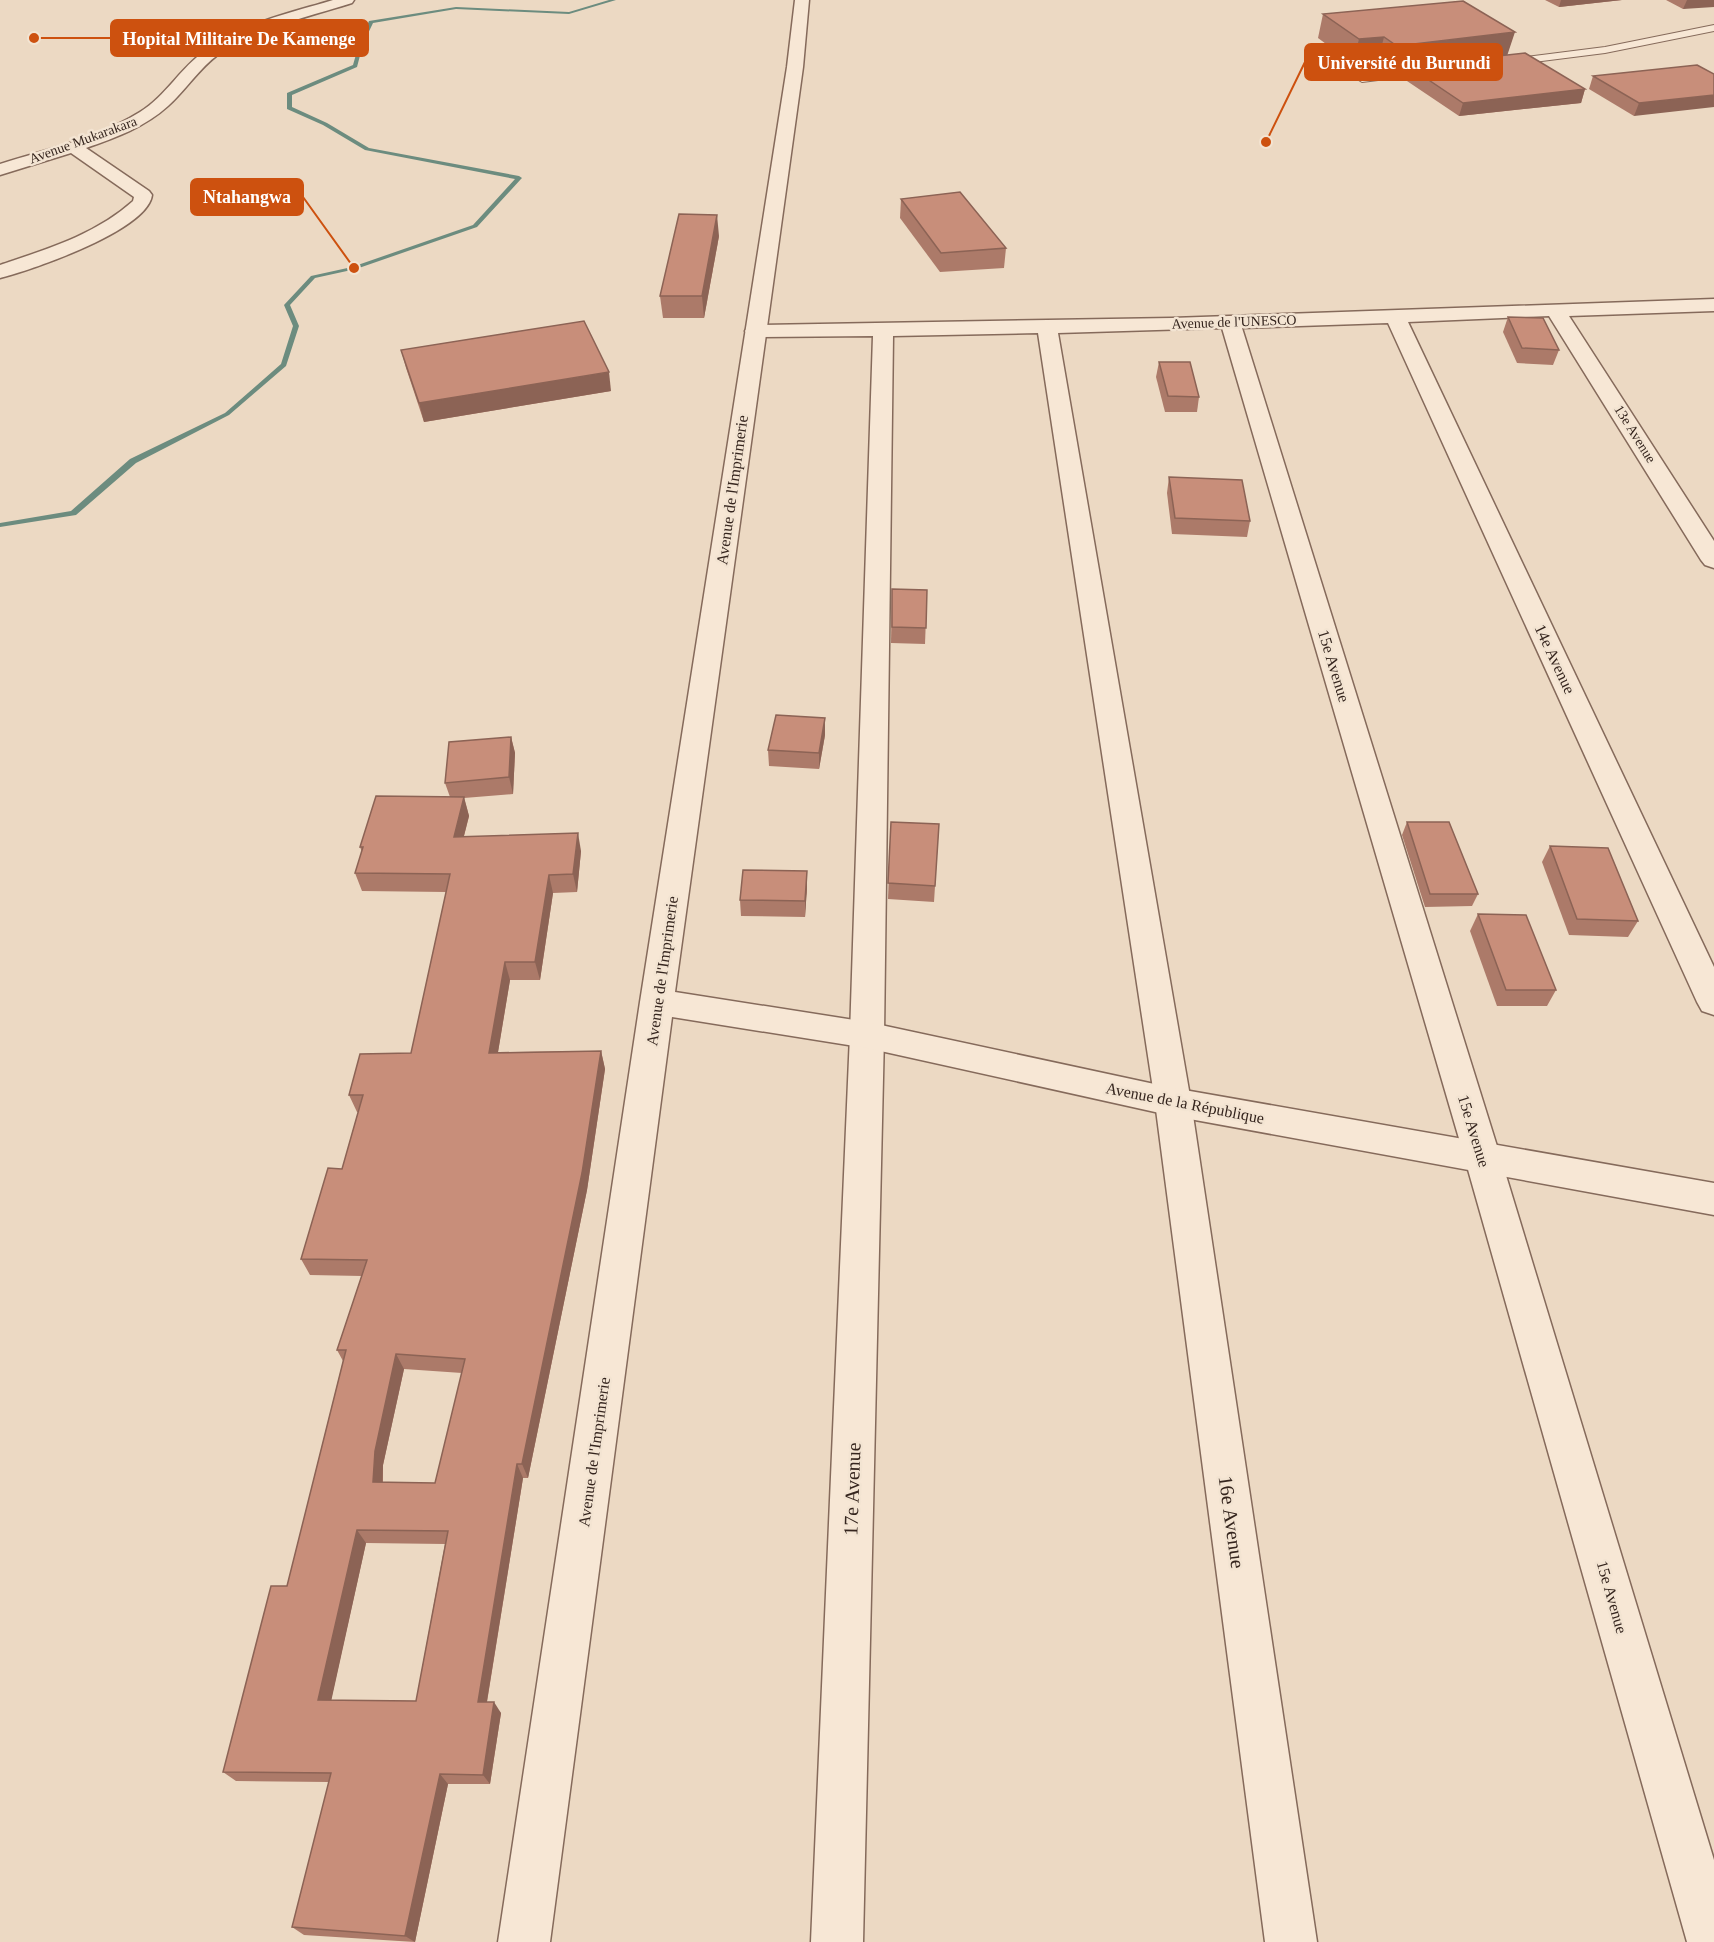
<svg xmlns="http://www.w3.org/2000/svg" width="1714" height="1942" viewBox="0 0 1714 1942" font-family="'Times New Roman',serif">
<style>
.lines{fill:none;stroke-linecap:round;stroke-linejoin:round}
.stream{fill:#6c8c7f;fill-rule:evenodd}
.service-casing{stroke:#856a5b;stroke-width:2}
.minor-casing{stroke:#856a5b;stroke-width:3}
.tertiary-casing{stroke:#856a5b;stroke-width:3}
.service{fill:#f7e7d5;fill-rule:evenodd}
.minor{fill:#f7e7d5;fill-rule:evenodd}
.tertiary{fill:#f7e7d5;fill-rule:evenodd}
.wall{fill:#ac7a69;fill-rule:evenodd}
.shaded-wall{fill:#8c6355}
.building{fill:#c88e7a;stroke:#8c6355;stroke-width:1.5;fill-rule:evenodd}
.labels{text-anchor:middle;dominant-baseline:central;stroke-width:5;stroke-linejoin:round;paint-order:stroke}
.far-street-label{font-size:14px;fill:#35251e;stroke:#f3e4d2}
.street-label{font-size:16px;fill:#35251e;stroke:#f3e4d2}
.near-street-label{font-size:20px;fill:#35251e;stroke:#f3e4d2}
.leader{fill:none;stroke:#cd510f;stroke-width:2}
.callout-dot{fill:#cd510f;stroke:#f3e4d2;stroke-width:2}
.callout{fill:#cd510f;stroke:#cd510f;stroke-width:2}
.callout-label{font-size:18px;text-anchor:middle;font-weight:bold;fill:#fff}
</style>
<rect width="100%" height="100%" fill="#ecd9c3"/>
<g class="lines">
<polygon class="stream" points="609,0 616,0 569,14 456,9 373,23 363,44 357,67 292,95 292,107 327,123 369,148 519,176 522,178 521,179 477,227 356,269 315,278 290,305 299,326 286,366 229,415 136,463 76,515 0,527 0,523 71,511 130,459 225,413 281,364 293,326 284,305 311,276 352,267 473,225 515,179 365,150 323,125 287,109 287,93 353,65 359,44 369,21 456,7 569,12"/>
<g class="service-casing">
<g id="service">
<polygon points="1714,25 1714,31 1605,53 1511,65 1506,62 1511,59 1605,47"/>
<polygon points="1431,68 1436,71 1434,73 1362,82 1357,79 1362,76"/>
</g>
</g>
<g class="minor-casing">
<g id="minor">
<path d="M333,0h21l-2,3c-45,14 -93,25 -133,51 -20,14 -33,36 -51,52 -23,21 -53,32 -82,42l63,43 3,4c-4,35 -120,75 -152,83v-13c47,-16 95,-30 133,-64l1,-4 -63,-44 -71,22v-11c47,-15 97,-25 140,-52 26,-16 41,-45 66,-62 37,-27 84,-37 127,-50z"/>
<polygon points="1714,299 1714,311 1569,316 1714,541 1714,568 1705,565 1701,560 1549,316 1408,322 1714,967 1714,1015 1702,1011 1697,1002 1388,323 1242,328 1501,1159 1714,1860 1714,1942 1687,1942 1465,1159 1222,328 1058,333 1191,1102 1317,1942 1265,1942 1155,1102 1038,333 893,336 884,1035 863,1942 811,1942 850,1035 873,336 755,337 748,335 745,331 748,327 755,325 1172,318"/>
</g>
</g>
<g class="tertiary-casing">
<polygon id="tertiary" points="795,0 809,0 803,67 675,992 867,1022 1173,1088 1714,1183 1714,1215 1173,1116 867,1048 672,1017 550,1942 498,1942 640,1002 787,67"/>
</g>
<use href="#service" class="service"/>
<use href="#minor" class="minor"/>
<use href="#tertiary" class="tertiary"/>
</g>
<g class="wall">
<polygon points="1545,0 1622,0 1559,7"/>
<polygon points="1666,0 1714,0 1683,9"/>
<polygon points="1323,14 1508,55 1585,89 1581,103 1459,116 1404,79 1407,68 1391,70 1378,61 1353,64 1318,38"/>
<polygon points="1714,74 1634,116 1589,89 1593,76"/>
<polygon points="901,199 1006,248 1004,268 940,272 900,218"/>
<polygon points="719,236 704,318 663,318 660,296"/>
<polygon points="1508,317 1559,350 1553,365 1517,363 1503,332"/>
<polygon points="401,350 611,391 424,422 406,368"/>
<polygon points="1159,362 1199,397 1197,412 1165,412 1156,377"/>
<polygon points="1169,477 1250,521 1247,537 1172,534 1167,493"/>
<polygon points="892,589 927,590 925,644 891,643"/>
<polygon points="825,735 819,769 769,766 768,750"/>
<path d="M511,737l4,16 -2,41 -49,4 5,18 -5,20 117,15 -4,41 -24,1 -13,87h-30l-12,72 103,-1 4,18 -18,121 -59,288h-5l-36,224 14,11 -11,71h-42l-33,158 -111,-7 -12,-8 37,-145 -93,-1 -13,-9 64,-186 56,-225 -6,-11 25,-74 -52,-1 -9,-16 41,-90 16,-57h-1l-8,-17 62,-42 35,-161 -84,-1 -7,-18 7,-21 -2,-5 90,-50 -5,-14zM404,1369l58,4 -27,110 -52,-1v-17zM366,1543l79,1 -29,157 -85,-1z"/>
<polygon points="891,822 939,824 934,902 888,899"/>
<polygon points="1407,822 1478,894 1472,906 1425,907 1402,835"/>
<polygon points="1550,846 1638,921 1628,937 1569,935 1542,862"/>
<polygon points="807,871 807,887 805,917 741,916 740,900"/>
<polygon points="1478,914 1556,990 1547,1006 1497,1006 1470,931"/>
</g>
<g class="shaded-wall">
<polygon points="1561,0 1622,0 1559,7"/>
<polygon points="1687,0 1714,0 1714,7 1683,9"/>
<polygon points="1515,32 1507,56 1408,66 1407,68 1391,70 1397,46"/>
<polygon points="1384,37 1378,61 1353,64 1359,39"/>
<polygon points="1585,89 1581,103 1459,116 1463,103"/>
<polygon points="1714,95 1714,107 1634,116 1639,103"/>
<polygon points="717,215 719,236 704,318 702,296"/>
<polygon points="609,372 611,391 424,422 419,403"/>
<polygon points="825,718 825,735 819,769 819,753"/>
<polygon points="511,737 515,753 513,794 509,777"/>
<polygon points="464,797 469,816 459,855 454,837"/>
<polygon points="578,833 581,851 577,892 573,874"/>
<polygon points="807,871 807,887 805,917 805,901"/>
<polygon points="549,875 553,893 540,980 535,962"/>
<polygon points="505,962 510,980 495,1070 489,1053"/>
<polygon points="601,1051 605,1069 587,1190 528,1478 522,1464"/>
<polygon points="396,1354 404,1369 383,1465 382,1496 373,1482 375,1451"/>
<polygon points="517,1464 523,1478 485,1713 478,1702"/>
<polygon points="357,1530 366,1543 329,1711 318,1700"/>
<polygon points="494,1702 501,1713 490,1784 483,1775"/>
<polygon points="440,1774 448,1784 415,1942 405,1936"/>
</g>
<g class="building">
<polygon points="1463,1 1515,32 1397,46 1384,37 1359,39 1323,14"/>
<polygon points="1525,53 1585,89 1463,103 1408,66"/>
<polygon points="1697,65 1714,74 1714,95 1639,103 1593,76"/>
<polygon points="960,192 1006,248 941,253 901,199"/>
<polygon points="679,214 717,215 702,296 660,296"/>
<polygon points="1508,317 1543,318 1559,350 1522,348"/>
<polygon points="584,321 609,372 419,403 401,350"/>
<polygon points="1159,362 1190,362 1199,397 1168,396"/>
<polygon points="1169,477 1242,480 1250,521 1175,518"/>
<polygon points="892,589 927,590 926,628 892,627"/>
<polygon points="776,715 825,718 819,753 768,750"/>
<polygon points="511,737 509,777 445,783 449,742"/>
<path d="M376,796l88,1 -10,40 124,-4 -5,41 -24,1 -14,87h-30l-16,91 112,-2 -19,122 -60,291h-5l-39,238h16l-11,73 -43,-1 -35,162 -113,-9 39,-154 -108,-1 48,-186h16l59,-236h-9l30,-90 -66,-1 27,-91 14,1 21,-74h-14l11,-41 51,-1 39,-179 -95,-1 8,-26h-3zM396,1354l69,5 -30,124 -62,-1 2,-31zM357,1530l91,1 -32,170 -98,-1z"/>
<polygon points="891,822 939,824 935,886 888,883"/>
<polygon points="1407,822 1449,822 1478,894 1430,894"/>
<polygon points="1550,846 1608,848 1638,921 1577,919"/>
<polygon points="743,870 807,871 805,901 740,900"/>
<polygon points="1478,914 1526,915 1556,990 1506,990"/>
</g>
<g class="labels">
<g class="far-street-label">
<text transform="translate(83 140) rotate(-20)">Avenue Mukarakara</text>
<text transform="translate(1234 322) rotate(-2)">Avenue de l'UNESCO</text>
<text transform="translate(1635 434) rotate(58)">13e Avenue</text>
</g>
<g class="street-label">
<text transform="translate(732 490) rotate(-82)">Avenue de l'Imprimerie</text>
<text transform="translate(1555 659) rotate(65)">14e Avenue</text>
<text transform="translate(1334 666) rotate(73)">15e Avenue</text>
<text transform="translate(662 971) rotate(-82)">Avenue de l'Imprimerie</text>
<text transform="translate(1185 1103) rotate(11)">Avenue de la République</text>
<text transform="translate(1474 1131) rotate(73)">15e Avenue</text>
<text transform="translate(594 1452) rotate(-82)">Avenue de l'Imprimerie</text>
<text transform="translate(1612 1597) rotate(74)">15e Avenue</text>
</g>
<g class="near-street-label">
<text transform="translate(852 1489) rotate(-88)">17e Avenue</text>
<text transform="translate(1232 1522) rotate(82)">16e Avenue</text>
</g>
</g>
<path class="leader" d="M34 38L111 38M1266 142L1305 62M354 268L303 197"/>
<g class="callout-dot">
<circle cx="34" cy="38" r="6"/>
<circle cx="1266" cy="142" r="6"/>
<circle cx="354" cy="268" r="6"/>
</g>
<g class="callout">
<rect x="111" y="20" width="257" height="36" rx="6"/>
<rect x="1305" y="44" width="197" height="36" rx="6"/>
<rect x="191" y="179" width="112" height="36" rx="6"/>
</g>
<g class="callout-label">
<text x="239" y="45">Hopital Militaire De Kamenge</text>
<text x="1404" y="69">Université du Burundi</text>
<text x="247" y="203">Ntahangwa</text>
</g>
</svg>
